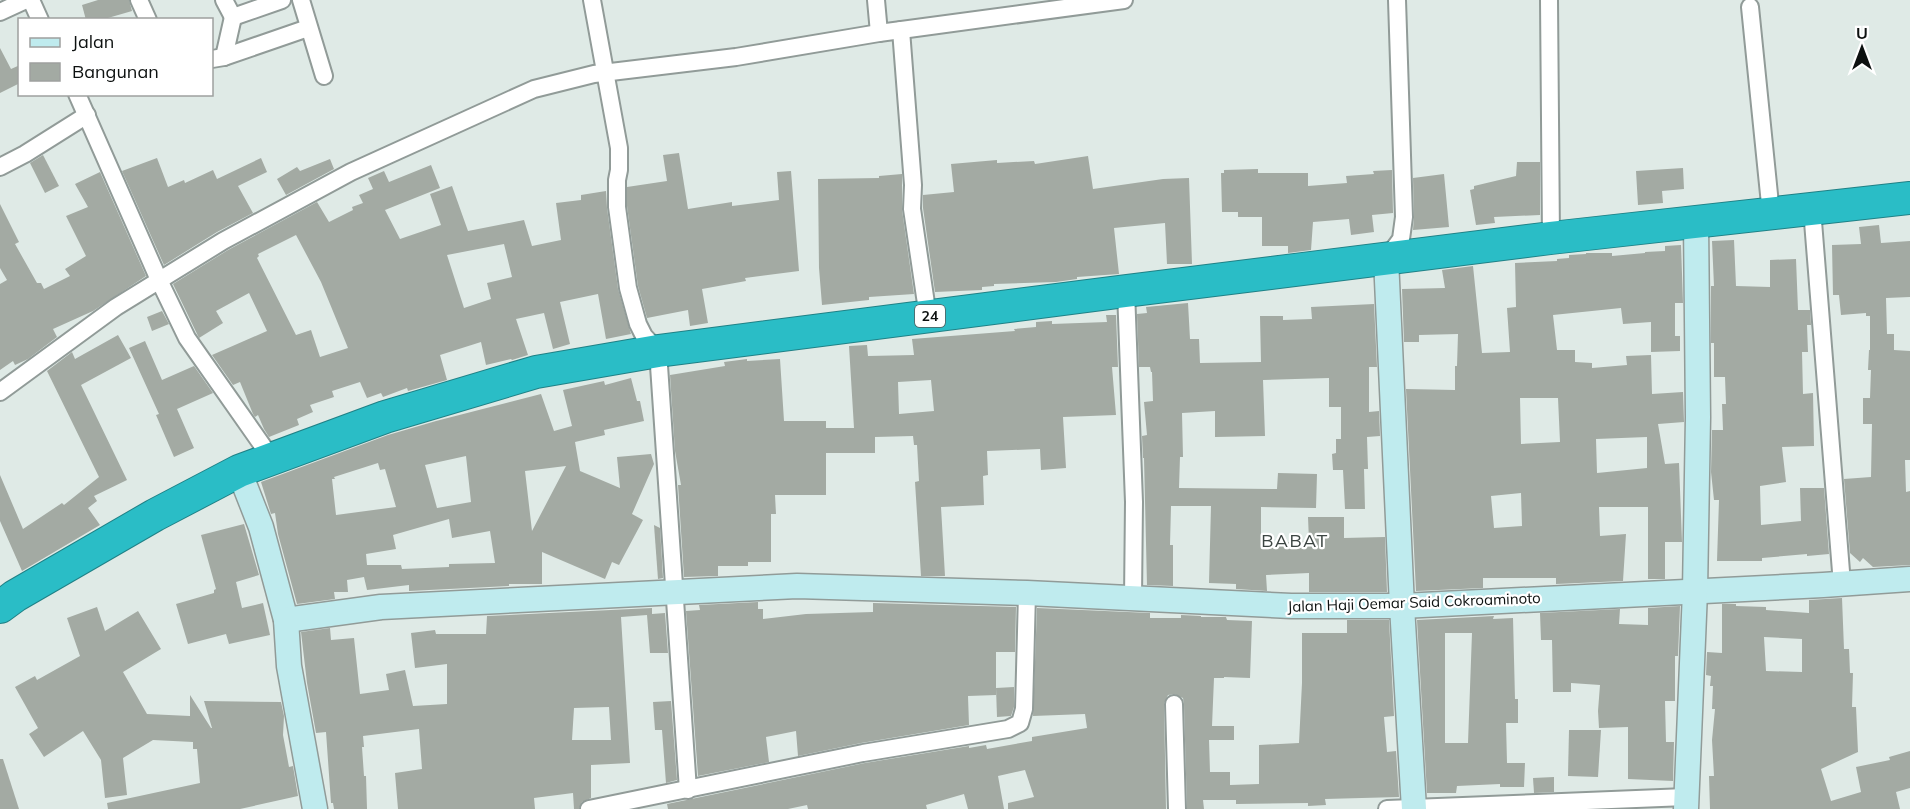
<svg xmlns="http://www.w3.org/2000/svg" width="1910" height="809" viewBox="0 0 1910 809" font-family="Mulish,sans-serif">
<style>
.building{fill:#a3aaa3;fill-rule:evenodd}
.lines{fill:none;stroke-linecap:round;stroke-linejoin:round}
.street-casing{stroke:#919b98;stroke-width:20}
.secondary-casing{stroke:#919b98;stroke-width:27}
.highway-casing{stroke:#208186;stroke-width:34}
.street{stroke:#fff;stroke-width:16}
.secondary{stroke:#bfebee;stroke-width:24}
.highway{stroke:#2abdc6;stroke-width:32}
.labels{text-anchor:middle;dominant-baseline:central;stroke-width:4.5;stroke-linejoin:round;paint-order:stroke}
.shield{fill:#fff;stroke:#565858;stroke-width:1.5}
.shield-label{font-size:14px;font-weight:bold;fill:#0d1110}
.street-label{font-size:15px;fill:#0d1110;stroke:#fff}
.quarter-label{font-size:18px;letter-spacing:1.5px;fill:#3c4542;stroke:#fff}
</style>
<rect width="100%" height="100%" fill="#dfeae6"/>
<g class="building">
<polygon points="98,0 129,0 132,11 101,20 86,20 82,5"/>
<polygon points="0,48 11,69 20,65 20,83 0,93"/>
<polygon points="679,153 688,209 732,202 732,206 779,200 777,172 791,171 799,271 745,278 746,281 702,289 708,323 690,326 688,310 647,318 638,286 627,206 627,187 667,181 663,155"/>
<polygon points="43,155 59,186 45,193 30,163"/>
<polygon points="1088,156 1093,189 1163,179 1189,178 1192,264 1167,264 1165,223 1114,228 1119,274 1077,277 1077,279 1056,282 994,284 994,286 982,287 982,290 935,292 923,208 923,195 954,192 951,164 997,160 997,163 1034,161 1035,164"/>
<polygon points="157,158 168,187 184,180 185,183 213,170 217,179 261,158 267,172 238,186 253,213 217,232 164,265 122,171"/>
<polygon points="330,159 334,169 286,195 277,179 297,167 300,171"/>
<polygon points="1517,162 1540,162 1540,215 1494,217 1495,223 1476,225 1470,190 1474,189 1474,186 1516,176"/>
<path d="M431,165l9,23 -55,22 15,29 41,-14 -11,-31 22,-8 16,45 56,-11 8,26 29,-6 -5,-37 25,-3v-5l25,-4 1,17 11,81 13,45 -25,5 -8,-45 -38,8 10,42 -17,5 -9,-36 -28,6 12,36 -16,5 -1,-1 -25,6 -5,-23 -41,13 7,25 -39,11 -1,-3 -24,9 -2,-4 -14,5 -7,-16 -28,9 2,6 -24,8 3,7 -16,7 2,6 -30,12 -5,-8 -6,-14 -3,2 -2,-3 -13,-32 -7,3 -21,-30 55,-24 -18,-38 -33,18 7,12 -24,15 -26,-54 55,-34 89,-48 12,20 24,-12 -1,-3 11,-4 -4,-8 14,-6 -5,-11 16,-7 5,11zM296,235l25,47 27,66 -28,9 -9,-27 -15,5 -39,-77 2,-2 -1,-2zM504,244l8,33 -25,6 4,16 -27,9 -17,-53z"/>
<polygon points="1683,168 1684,189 1662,191 1663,203 1638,205 1636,171"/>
<polygon points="1258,169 1258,173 1308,173 1308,186 1347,183 1346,176 1374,174 1373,171 1392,170 1393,213 1372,215 1374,232 1351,235 1349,219 1313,222 1311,250 1288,253 1288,246 1262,246 1262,217 1238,217 1238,212 1222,212 1221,173 1224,173 1224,170"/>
<polygon points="100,172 146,276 93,311 53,329 57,337 28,359 15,365 13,361 0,370 0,284 7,280 0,268 0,204 19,242 15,244 37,283 41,283 44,289 70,276 65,269 86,256 66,216 88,207 75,184"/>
<polygon points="902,174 902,210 914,294 869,297 869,300 822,305 819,268 818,179 879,178 879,176"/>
<polygon points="1444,174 1449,227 1413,230 1414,217 1413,178"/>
<polygon points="1879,225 1881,243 1910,241 1910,297 1886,298 1887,334 1894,334 1894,350 1910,351 1910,460 1905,460 1906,492 1910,491 1910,565 1873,567 1863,558 1860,562 1850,553 1844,479 1871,477 1872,424 1863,424 1863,398 1870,398 1871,370 1868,370 1869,350 1870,350 1870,316 1866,316 1866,313 1841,315 1839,295 1833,295 1832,245 1861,244 1859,227"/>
<polygon points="1734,240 1736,286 1770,287 1770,260 1796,259 1798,310 1810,310 1811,325 1807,325 1808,352 1802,352 1803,394 1813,393 1814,446 1782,447 1786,482 1760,486 1761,525 1801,521 1800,488 1824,488 1829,554 1807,556 1807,554 1762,558 1762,561 1717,561 1719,500 1714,500 1711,472 1712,430 1723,430 1722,404 1726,404 1725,377 1714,377 1714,343 1711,343 1711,286 1714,286 1712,241"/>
<path d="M1681,245l2,58h-8v33h5v15l-29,1v-30l-28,2 -2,-16 -68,7 4,35h18v12l17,1v5l35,-3 -1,-9 25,-1 1,39 31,-2 1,30 -26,2 7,40 14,-1 3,79h-17v37h-17v-72h-49l1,29 26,-2 -3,47 -67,3v-6h-73v10l-67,3 -10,-202 49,1v-24h2l1,-32 -39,1v7h-15l-2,-53 43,-1 -3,-18 31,-4 9,87 28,-1 -3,-44 9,-1 -1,-44 42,-2v-2l12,-1v-3l17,-1v-1h26v3l33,-3v-1l20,-1v-5zM1520,398h38l2,44 -39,2zM1647,437v31l-50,5 -1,-34zM1521,493l1,33 -28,2 -3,-32z"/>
<polygon points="1188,303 1190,339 1199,339 1200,363 1261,362 1260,316 1283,316 1283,320 1312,319 1311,307 1374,304 1377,367 1369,367 1369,412 1379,411 1380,436 1367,437 1368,469 1364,469 1365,509 1345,509 1343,470 1333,470 1332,454 1336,453 1336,439 1341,439 1341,407 1329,407 1329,378 1263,380 1265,436 1215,437 1215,411 1182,413 1183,457 1180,457 1179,488 1277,489 1278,473 1317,474 1316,508 1261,507 1261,543 1309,541 1308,517 1344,517 1344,538 1385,537 1387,592 1309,592 1309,573 1266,575 1267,591 1236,589 1236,584 1209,583 1211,506 1171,506 1170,545 1173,545 1173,586 1147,585 1144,458 1143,458 1142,436 1147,435 1144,402 1153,401 1152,372 1151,372 1150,367 1139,367 1137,314 1147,313 1146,307"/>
<polygon points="162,311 169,324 152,331 147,317"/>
<path d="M1106,315h10l2,52h-6l4,48 -53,2 3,51 -25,2 -1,-21 -53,2 1,24 -5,1 1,29 -43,2 4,69h-24l-6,-94 4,-1 -2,-36h-3l-1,-9 -38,1v16h-49v42h-51l1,19h-5v48h-23v4h-30v10l-34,1 -6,-92h3l-6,-34 -5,-76 55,-9 -1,-4 23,-3v2l33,-2 4,62h42v7h28l-5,-82 18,-1 1,11 46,-1 -2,-16 103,-8 -1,-2 22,-2v-5l16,-1v3l55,-2zM931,380l3,31 -35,3 -1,-32z"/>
<polygon points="118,335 131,358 81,385 127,480 94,496 97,501 88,508 100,525 22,571 0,521 0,475 23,529 62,503 64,505 99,477 47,371 72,352 75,359"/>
<polygon points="145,341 162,380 194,366 213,393 177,409 194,448 174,457 156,415 159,414 129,348"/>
<path d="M631,378l6,23h3l4,20 -40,9 1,5 -30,7 5,29 40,17 -3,-31 34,-3 3,10 -22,50 11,6 -24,45 -7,-3 -7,17 -63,-27v32h-33v2l-100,5v-6l-42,5 -3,-13 -17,3 1,12h-14l1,7 -38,5 -19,-70 -3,-21 -4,1 -10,-32 127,-47 48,-14 105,-27 13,37 18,-5 -9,-36 41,-9 1,4zM466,456l5,46 -34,6 -12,-43zM378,463l2,7 5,-1 11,38 -60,8 -4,-36h3l-1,-2zM566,466l-34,65 -7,-60zM449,519l3,19 38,-7 5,32 -46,1v3l-47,2 -1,-4h-34l-1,-11 30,-5 -3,-14z"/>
<polygon points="244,524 259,575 236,582 242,608 263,603 270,635 229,644 226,634 188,644 176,604 214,593 214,590 216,589 201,535"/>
<polygon points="654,525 660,528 663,578 658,579"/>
<path d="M1842,598l2,51h5l1,24h3l-1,34h4l2,45 -37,17 10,32 30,-9 -5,-25 34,-7 -1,-3 21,-6v37l-14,4 4,17h-190l-1,-33h5l-2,-36 3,-31h-3l1,-23h-3l1,-10 -5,-1 1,-23 15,1v-49h14v2l30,1v3l43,3v-13zM1764,637l38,2v33l-36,-1z"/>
<polygon points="758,602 758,609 763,609 763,619 806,614 873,612 873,603 1016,607 1015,652 996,652 996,695 968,696 969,725 861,743 798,756 796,731 766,737 769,762 698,776 686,611 700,610 699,605"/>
<polygon points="1680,606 1678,656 1675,656 1675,701 1665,701 1666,742 1674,742 1673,781 1628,779 1628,727 1599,728 1598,711 1600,685 1571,683 1571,692 1553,692 1552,640 1541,640 1540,613 1620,609 1619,624 1648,625 1648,608"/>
<polygon points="97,607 105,631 138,611 161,649 123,672 147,714 190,716 190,695 211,728 212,728 204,701 281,702 284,716 283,735 289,767 293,766 298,796 240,809 108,809 107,803 200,783 197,749 193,749 193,742 153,740 123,758 127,795 105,798 101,760 83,731 44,757 29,734 38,728 15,687 35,676 37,680 80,656 67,618"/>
<path d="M652,608v6l13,-1 3,40h-18l-3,-38 -26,2 9,146 -39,2v33l-9,4 -3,7h-5l-1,-16 -39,5 1,11h-137l-3,-36 27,-4 -3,-40 -56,7 1,11h-2l2,29h2l1,33h-33l-1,-6h-2l-5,-71 -10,1 -9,-50 -6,-51 29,-4 1,12 23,-2 6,56 29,-4 -3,-16 19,-4 8,36 34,-2v-40l-32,4 -4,-35 24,-3 1,4h50l1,-18zM609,707l2,33h-39l2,-32z"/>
<polygon points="1037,608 1150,613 1150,618 1181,618 1181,615 1201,616 1201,617 1226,617 1227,620 1252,621 1250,678 1224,677 1224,678 1214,678 1212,726 1234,726 1234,740 1209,740 1210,772 1230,772 1230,785 1259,784 1259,745 1299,743 1302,683 1302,633 1347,633 1347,620 1389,620 1394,716 1384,717 1387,752 1396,751 1399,797 1325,799 1326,805 1308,806 1308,803 1236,804 1236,800 1203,800 1204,809 1187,809 1184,704 1183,698 1174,694 1168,695 1164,704 1166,809 1008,809 1008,803 1034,797 1025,770 998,776 1004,809 968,809 964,794 926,805 927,809 808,809 807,805 788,809 668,809 667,804 865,763 969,746 969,748 986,745 987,749 1032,741 1032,737 1087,728 1085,714 1033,716"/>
<path d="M1494,616l-1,3 20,-1 2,81h3v24h-12l1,40h18l-1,24h-24v-3l-43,2 -1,7h-29l-10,-173zM1445,633h27l-4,110h-23z"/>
<polygon points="1014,687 1014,707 1011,716 997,717 996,688"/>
<polygon points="671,701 677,780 666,783 662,730 655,730 653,702"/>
<polygon points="1569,730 1601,730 1598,777 1568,776"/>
<polygon points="0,759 3,759 19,809 0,809"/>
<polygon points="1554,777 1554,792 1534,793 1533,778"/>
</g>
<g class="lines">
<g class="street-casing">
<g id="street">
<polyline points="31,0 40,20"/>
<polyline points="139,0 148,20"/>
<polyline points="224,0 233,17 282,0"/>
<polyline points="301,0 324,76"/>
<polyline points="592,0 619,148 619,170 617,180 617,207 628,288 638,324 644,336 658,351 688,790"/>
<polyline points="876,0 879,33"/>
<polyline points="1549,0 1551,238"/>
<polyline points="1750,7 1771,214"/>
<polyline points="0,12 26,0"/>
<polyline points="901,30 913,185 912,209 928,317"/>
<polyline points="224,57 233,17"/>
<polyline points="212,59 224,57 308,28"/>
<polyline points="77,94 159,280 187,338 272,459"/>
<polyline points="0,167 25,154 87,115"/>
<polyline points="1812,209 1842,584"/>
<polyline points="1387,258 1401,239 1404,217 1397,0"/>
<polyline points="1126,291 1134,502 1133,599"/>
<polyline points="0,392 116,307 223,241 351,172 534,89 594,74 736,57 879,33 1124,0"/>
<polyline points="1174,704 1177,809"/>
<polyline points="589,809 863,753 1008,729 1020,723 1024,709 1027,593"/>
<polyline points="1387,809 1686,797"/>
</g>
</g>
<g class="secondary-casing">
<g id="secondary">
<polyline points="1386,259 1402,606 1414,809"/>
<polyline points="239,471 261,527 286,620 289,666 315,809"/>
<polyline points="286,620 381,607 797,586 1027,593 1291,606 1402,606 1823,585 1910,579"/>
<polyline points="1686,809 1695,591 1698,417 1696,222"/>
</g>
</g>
<g class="highway-casing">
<polyline id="highway" points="0,607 15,596 155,515 239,471 385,417 536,372 658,351 1126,291 1551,238 1910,198"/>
</g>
<use href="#street" class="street"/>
<use href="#secondary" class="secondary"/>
<use href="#highway" class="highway"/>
</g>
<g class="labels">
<rect class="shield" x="915" y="305" width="30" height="22" rx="4.5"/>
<g class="shield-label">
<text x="930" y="316">24</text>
</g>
<g class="street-label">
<text transform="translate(1414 602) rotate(-2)">Jalan Haji Oemar Said Cokroaminoto</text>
</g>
<g class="quarter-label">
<text x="1295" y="540">BABAT</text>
</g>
</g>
<rect x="18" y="18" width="195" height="78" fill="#ffffff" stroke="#9ea09f" stroke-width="1.5"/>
<rect x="30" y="38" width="30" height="9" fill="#bfebee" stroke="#9ea09f" stroke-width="1.5"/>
<text x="72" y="48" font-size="18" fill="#0d1110">Jalan</text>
<rect x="30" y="63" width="30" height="18" fill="#a3aaa3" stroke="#9ea09f" stroke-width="1.5"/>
<text x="72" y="78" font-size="18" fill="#0d1110">Bangunan</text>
<g transform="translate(1862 48)" stroke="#ffffff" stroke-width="4.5" paint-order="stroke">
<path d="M0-4.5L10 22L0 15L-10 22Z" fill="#0d1110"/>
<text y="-9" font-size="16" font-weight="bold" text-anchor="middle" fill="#0d1110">U</text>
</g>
</svg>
